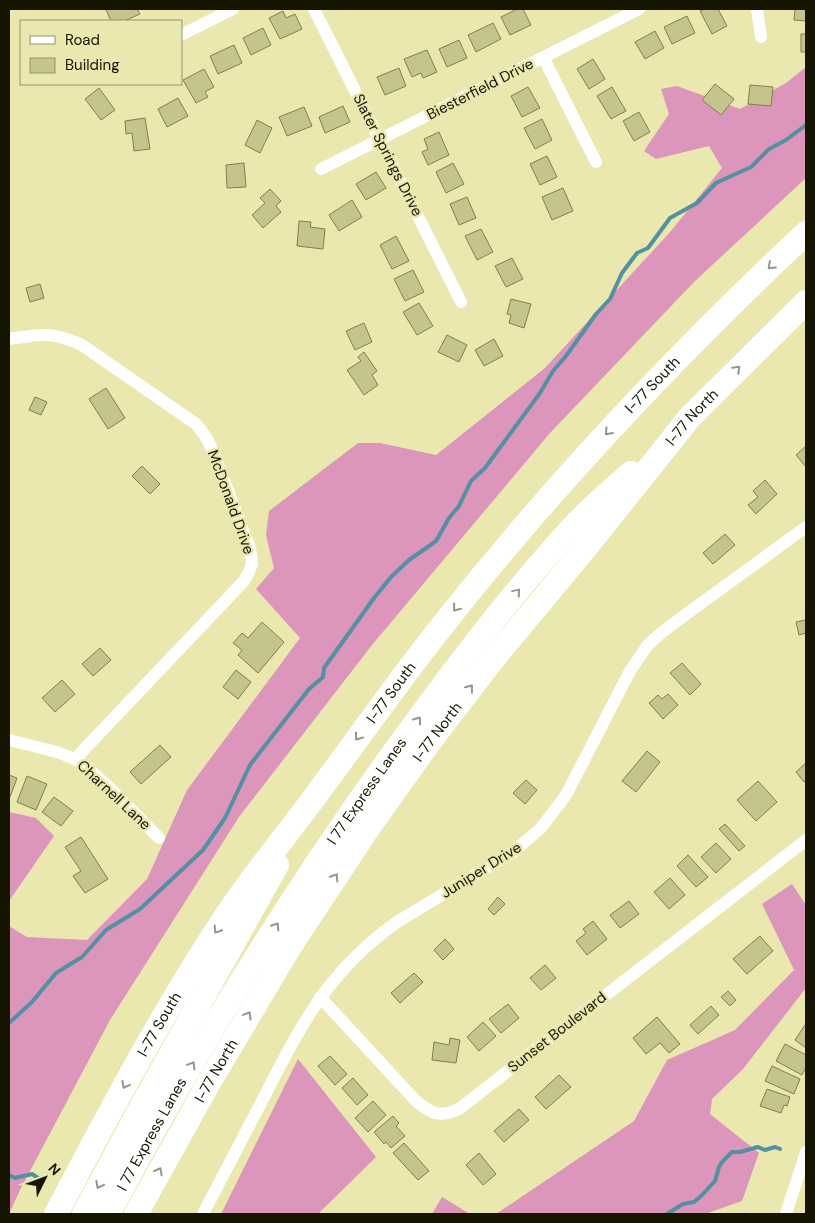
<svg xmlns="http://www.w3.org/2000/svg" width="815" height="1223" viewBox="0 0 815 1223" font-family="'DM Sans',sans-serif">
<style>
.forest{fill:#dc95bb}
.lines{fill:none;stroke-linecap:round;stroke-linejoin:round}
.stream{stroke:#5390a2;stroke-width:4}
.building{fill:#c5c48c;stroke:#82804a}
.minor{stroke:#fff;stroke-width:12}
.motorway{stroke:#fff;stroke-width:24}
.oneway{stroke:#96968d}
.labels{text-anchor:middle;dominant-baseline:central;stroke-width:5;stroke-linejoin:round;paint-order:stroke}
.street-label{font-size:15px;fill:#161502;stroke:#eae8af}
</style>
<rect width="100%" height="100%" fill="#eae8af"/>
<g class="forest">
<polygon points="806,67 806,178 695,281 550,433 372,645 239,817 110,1020 20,1190 9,1214 9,926 27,937 87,940 147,879 187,790 300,638 256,589 274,568 266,535 269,511 358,443 380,443 436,455 545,368 671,231 722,168 709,146 656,159 644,151 669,114 661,89 677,86 740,109 786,83"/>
<polygon points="9,812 36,818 54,836 9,901"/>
<polygon points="792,884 806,905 806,988 743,1069 712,1099 710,1114 759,1153 742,1201 705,1214 496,1214 634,1121 667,1060 735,1030 794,970 762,904"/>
<polygon points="298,1059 376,1157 318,1214 221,1214"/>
<polygon points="442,1197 470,1214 432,1214"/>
</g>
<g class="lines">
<g class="stream">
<polyline points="9,1023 32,1002 56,973 82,957 106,930 140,909 203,850 225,818 250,765 309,689 323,677 324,668 374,598 391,577 409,560 436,541 449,518 459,506 471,481 485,468 540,393 553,371 566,356 596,314 610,299 622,273 637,253 648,248 670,218 697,203 716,183 751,167 769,149 786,140 806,125"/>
<polyline points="9,1175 15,1178 32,1174 38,1178 38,1184 40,1187"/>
<polyline points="667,1214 683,1204 694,1202 700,1197 715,1181 719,1167 722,1162 732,1152 740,1152 758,1147 765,1150 775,1147 780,1149"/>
</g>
</g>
<g class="building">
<polygon points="109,9 137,9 140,14 124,21 111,21 106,10"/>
<polygon points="517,9 523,9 531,25 510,35 501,17"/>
<polygon points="705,9 718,9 727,26 712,34 700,11"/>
<polygon points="795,9 806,9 806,21 794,20"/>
<polygon points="283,11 286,18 295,14 302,29 280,39 269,18"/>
<polygon points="687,16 695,33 672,44 664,27"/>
<polygon points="493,23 501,39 476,52 468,35"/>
<polygon points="263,28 271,45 251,55 243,38"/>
<polygon points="655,31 664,48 645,59 635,42"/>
<rect x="801" y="34" width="5" height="18"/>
<polygon points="459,40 467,58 447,67 439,49"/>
<polygon points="234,45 242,63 218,74 210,56"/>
<polygon points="427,50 437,72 423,78 421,73 412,77 404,59"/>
<polygon points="593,59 605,79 589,89 577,69"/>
<polygon points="399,68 406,86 385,95 377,77"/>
<polygon points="204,69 214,87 205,92 208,97 196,103 183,80"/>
<polygon points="715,84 734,99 721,115 702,100"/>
<polygon points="750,85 773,87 771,106 748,104"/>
<polygon points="528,87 540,108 522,117 511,96"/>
<polygon points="612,87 626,111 611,119 597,96"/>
<polygon points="99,88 115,110 101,120 85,99"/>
<polygon points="178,98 188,116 167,127 158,109"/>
<polygon points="343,106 350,122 325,133 319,117"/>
<polygon points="304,107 312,126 287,136 279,117"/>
<polygon points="639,112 650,132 634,141 623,121"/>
<polygon points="145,118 150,149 134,151 132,133 126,134 125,121"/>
<polygon points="542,119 552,140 535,149 524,128"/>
<polygon points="257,120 272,128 260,153 245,145"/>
<polygon points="439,132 449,155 428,165 422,152 428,149 424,139"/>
<polygon points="547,156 557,177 540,185 530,164"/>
<polygon points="244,163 246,187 227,188 226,165"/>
<polygon points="453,163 464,184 446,193 436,172"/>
<polygon points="376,172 386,188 366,200 356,184"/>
<polygon points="563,188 573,211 552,220 542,197"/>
<polygon points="270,189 281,201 276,206 281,212 263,228 252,215 265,203 260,198"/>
<polygon points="467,197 476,218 459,225 450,204"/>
<polygon points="352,200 362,217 339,231 329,215"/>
<polygon points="299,221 311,222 310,227 325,229 323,249 297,246"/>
<polygon points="481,229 493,252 477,260 465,236"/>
<polygon points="396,236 409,261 392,269 380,245"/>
<polygon points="512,258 523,279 506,287 495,266"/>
<polygon points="413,270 424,292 405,301 394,279"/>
<polygon points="40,284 44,298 30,302 26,288"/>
<polygon points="511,299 531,304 524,328 509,323 511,315 507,314"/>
<polygon points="419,303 433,326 417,335 403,312"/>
<polygon points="364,323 372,342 355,350 346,331"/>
<polygon points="447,335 467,345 459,362 438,352"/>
<polygon points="494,339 503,356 484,366 475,350"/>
<polygon points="364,352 377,371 372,375 378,385 364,395 347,370 361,361 358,357"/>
<polygon points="106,388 125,418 108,429 89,399"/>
<polygon points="35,397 47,402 41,415 29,410"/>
<polygon points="806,446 806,467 796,455"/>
<polygon points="142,466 160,484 150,494 132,476"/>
<polygon points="765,480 777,494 756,514 748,505 758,497 753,491"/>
<polygon points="725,534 735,545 713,564 703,553"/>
<polygon points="806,620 806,633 799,635 796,622"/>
<polygon points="262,622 284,642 258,673 238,655 242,650 233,643 242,633 248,638"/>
<polygon points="100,648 111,660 93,676 82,664"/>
<polygon points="682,663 701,684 690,695 670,673"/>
<polygon points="236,670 251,682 238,699 223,687"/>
<polygon points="62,680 75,694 55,712 42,698"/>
<polygon points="668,694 678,705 663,719 649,703 658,695 662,699"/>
<polygon points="160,745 171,757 141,784 130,772"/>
<polygon points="647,751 660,762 636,792 622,781"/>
<polygon points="806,763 806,780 804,782 796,772"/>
<polygon points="9,775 17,778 10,797 9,797"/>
<polygon points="27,776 47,784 36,810 17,802"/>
<polygon points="526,780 537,790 525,804 513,793"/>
<polygon points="758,781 777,802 756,821 737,800"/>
<polygon points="54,797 73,811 61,826 42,812"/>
<polygon points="725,824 745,846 739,851 719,829"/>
<polygon points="81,837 108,879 85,893 73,876 81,871 65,847"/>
<polygon points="716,843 731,859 716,873 701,857"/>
<polygon points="688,855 708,877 696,887 677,866"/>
<polygon points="670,878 685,895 669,909 654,892"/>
<polygon points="498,897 505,904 494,915 488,909"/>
<polygon points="629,901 639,914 620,928 610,915"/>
<polygon points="593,921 607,939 587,955 576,941 586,933 583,929"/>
<polygon points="760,936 773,951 747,974 733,959"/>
<polygon points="445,939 454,949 443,960 434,950"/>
<polygon points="545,965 556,978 541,990 530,978"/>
<polygon points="414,973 423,982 400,1003 391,993"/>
<polygon points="728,991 736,1000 730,1006 721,997"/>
<polygon points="508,1004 519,1018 501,1033 489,1019"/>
<polygon points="711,1006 719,1015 698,1034 690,1025"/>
<polygon points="657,1017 680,1044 669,1053 660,1043 646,1054 633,1038"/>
<polygon points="483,1022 496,1036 479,1051 467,1037"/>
<polygon points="805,1025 806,1026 806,1048 795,1040"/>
<polygon points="450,1038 460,1040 456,1063 432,1060 434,1042 449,1045"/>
<polygon points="785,1044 806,1055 806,1067 802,1075 776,1061"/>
<polygon points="330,1056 347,1074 335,1085 318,1066"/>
<polygon points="772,1066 800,1079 794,1094 765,1081"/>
<polygon points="559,1075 571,1087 546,1109 535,1097"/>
<polygon points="353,1078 368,1095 357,1105 342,1088"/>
<polygon points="767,1089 790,1097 787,1106 784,1105 781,1113 760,1106"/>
<polygon points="373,1101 386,1115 368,1132 355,1118"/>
<polygon points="519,1109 529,1120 504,1142 494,1131"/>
<polygon points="393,1116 399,1123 396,1126 405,1136 391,1148 386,1142 384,1144 374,1132"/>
<polygon points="404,1143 429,1171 418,1180 393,1153"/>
<polygon points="479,1153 496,1174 483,1185 466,1165"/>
</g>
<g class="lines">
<g class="minor">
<polyline points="314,9 461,302"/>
<polyline points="757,9 761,37"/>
<polyline points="181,35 233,9"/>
<polyline points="543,57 596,162"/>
<polyline points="321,169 639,9"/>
<path d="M9,339c32,-5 42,-8 73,6l114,79 10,13 6,12 38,99 2,16 -3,8 -5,9 -169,178"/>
<polyline points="9,740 57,752 75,759 86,766 116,794 159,838"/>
<path d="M320,997l96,104c16,13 23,17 43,8l347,-269"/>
<path d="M203,1214c20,-38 40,-77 60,-115 38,-74 64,-127 134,-177l116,-70 28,-24 25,-33 64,-124 17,-25 14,-13 24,-18 121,-88"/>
<polyline points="786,1214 806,1152"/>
</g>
<g class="motorway">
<path id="s1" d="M56,1214c53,-101 107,-203 170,-298 28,-43 63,-83 93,-125 41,-55 80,-111 123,-165 111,-141 234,-271 364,-393"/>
<polyline points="84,1214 144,1102 277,865"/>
<path id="s2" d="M108,1214c86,-162 182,-318 289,-466 55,-75 111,-150 174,-219 18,-20 40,-38 60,-56"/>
<path id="s3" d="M136,1214l75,-135 78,-131 80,-121 59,-83 62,-81 97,-117 103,-129 116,-115"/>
</g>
</g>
<defs><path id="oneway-chevron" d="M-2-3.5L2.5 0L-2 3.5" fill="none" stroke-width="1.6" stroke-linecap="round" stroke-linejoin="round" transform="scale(1.25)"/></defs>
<g class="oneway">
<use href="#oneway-chevron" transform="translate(771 266) rotate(137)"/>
<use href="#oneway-chevron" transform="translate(737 369) rotate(-45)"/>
<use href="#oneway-chevron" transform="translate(608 432) rotate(132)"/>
<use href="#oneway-chevron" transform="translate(517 592) rotate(-50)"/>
<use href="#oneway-chevron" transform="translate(456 608) rotate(129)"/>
<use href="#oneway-chevron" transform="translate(470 688) rotate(-52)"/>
<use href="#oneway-chevron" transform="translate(418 720) rotate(-54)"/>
<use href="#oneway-chevron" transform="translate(358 737) rotate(126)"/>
<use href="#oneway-chevron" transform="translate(335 877) rotate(-57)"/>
<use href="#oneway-chevron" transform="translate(276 926) rotate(-57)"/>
<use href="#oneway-chevron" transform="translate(217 930) rotate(123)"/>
<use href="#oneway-chevron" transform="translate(248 1015) rotate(-59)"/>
<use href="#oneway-chevron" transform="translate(192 1065) rotate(-59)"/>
<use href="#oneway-chevron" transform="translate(125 1085) rotate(119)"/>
<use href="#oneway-chevron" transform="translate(159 1171) rotate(-61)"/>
<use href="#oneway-chevron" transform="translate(99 1185) rotate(118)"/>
</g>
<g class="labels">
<g class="street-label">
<text transform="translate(480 89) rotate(-27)">Biesterfield Drive</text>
<text transform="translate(388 155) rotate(63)">Slater Springs Drive</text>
<text stroke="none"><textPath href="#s1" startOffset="1025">I-77 South</textPath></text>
<text stroke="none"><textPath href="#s3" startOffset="974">I-77 North</textPath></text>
<text transform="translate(231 502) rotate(70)">McDonald Drive</text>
<text stroke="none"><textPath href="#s1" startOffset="621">I-77 South</textPath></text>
<text stroke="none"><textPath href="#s3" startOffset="569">I-77 North</textPath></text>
<text stroke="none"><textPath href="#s2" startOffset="496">I 77 Express Lanes</textPath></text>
<text transform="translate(114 795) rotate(43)">Charnell Lane</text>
<text transform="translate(481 870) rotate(-32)">Juniper Drive</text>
<text stroke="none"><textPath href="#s1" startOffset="216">I-77 South</textPath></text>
<text transform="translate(557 1032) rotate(-38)">Sunset Boulevard</text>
<text stroke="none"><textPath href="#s3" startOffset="164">I-77 North</textPath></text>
<text stroke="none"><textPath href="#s2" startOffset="91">I 77 Express Lanes</textPath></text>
</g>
</g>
<rect width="815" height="1223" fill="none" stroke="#161502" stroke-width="20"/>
<rect x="20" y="20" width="162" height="65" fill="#eae8af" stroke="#95946a"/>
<rect x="30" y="36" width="25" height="8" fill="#ffffff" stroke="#95946a"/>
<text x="65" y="45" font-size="15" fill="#161502">Road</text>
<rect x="30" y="58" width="25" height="15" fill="#c5c48c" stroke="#95946a"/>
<text x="65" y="70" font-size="15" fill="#161502">Building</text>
<g transform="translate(45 1178) rotate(48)" stroke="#eae8af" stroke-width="4" paint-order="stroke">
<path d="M0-4L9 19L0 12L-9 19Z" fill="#161502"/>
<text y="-8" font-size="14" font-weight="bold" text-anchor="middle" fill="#161502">N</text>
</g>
</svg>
